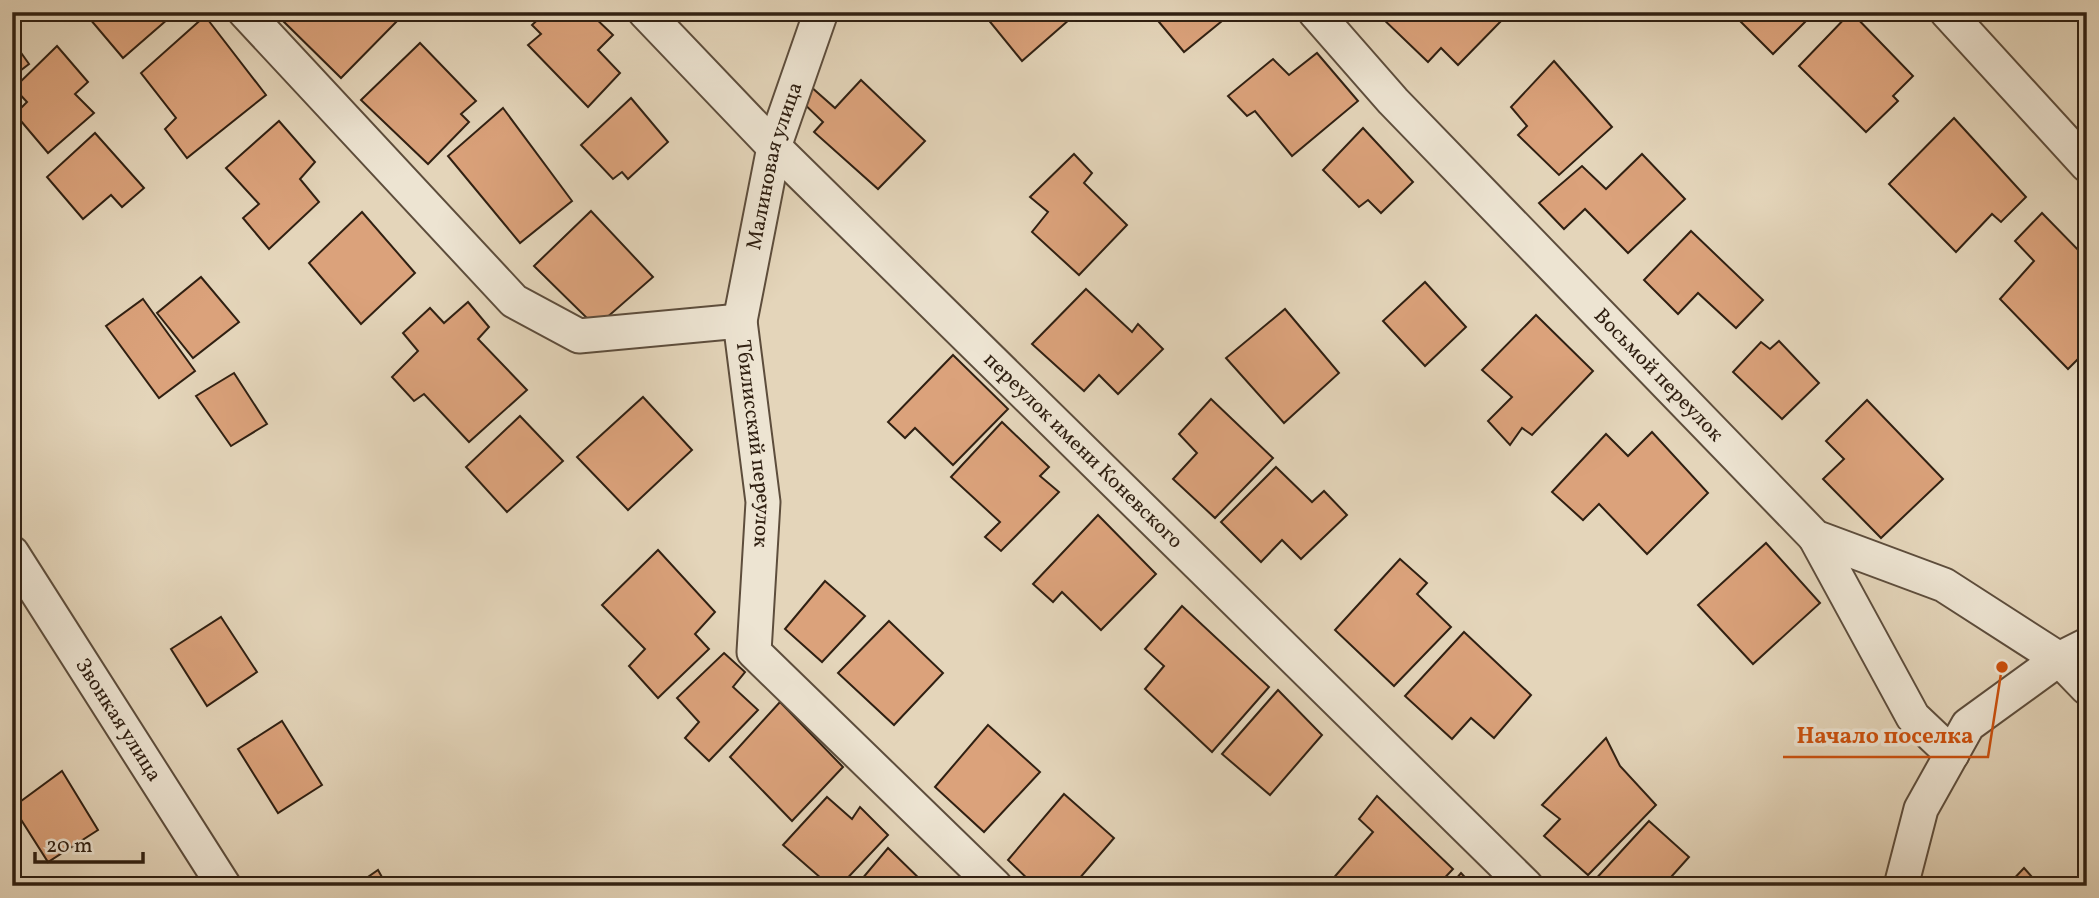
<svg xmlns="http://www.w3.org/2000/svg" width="2099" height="898" viewBox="0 0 2099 898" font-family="Vollkorn,serif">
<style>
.building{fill:#dba27b;stroke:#302012;stroke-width:2}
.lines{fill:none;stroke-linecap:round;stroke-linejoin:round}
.street-casing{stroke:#5d4d3c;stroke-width:37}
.street{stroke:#ede4d2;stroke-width:33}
.labels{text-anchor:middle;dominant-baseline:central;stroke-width:7;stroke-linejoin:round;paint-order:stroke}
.street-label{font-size:21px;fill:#302012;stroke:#ede4d2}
.leader{fill:none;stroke:#cc500d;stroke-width:2.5}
.callout-dot{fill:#cc500d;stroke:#ede4d2;stroke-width:2.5}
.callout-label{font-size:23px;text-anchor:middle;font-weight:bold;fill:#cc500d;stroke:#ede4d2;stroke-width:7;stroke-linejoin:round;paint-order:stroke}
</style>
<rect width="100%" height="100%" fill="#e4d5ba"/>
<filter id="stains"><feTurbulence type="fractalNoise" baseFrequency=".00286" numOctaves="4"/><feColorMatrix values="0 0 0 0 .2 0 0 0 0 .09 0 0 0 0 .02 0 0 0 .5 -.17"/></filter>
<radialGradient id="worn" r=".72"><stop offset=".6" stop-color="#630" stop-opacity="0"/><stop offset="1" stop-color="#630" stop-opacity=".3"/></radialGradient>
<g class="building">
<polygon points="84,12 176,12 123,58"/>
<polygon points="279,12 402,12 404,14 341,78 277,15"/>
<polygon points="546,12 589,12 613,35 598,50 620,73 588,107 528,45 541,34 532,25"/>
<polygon points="982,12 1078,12 1022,61"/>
<polygon points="1158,12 1233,12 1184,52 1154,16"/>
<polygon points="1385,12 1502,12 1506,16 1458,65 1441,48 1428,62 1381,17"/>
<polygon points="1731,12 1815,12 1773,54"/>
<polygon points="1851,12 1913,76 1893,96 1898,101 1866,132 1799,66"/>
<polygon points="205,16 266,95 187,158 165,129 176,118 141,73"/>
<polygon points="12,40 29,64 12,77"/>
<polygon points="420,43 476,101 461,114 469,122 428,164 361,100"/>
<polygon points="57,46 88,82 75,94 94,113 48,153 15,114 27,102 14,88"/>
<polygon points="1317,53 1358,101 1292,156 1255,111 1247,116 1228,96 1273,59 1289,75"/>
<polygon points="1554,61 1612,127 1559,175 1518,135 1527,126 1511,107"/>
<polygon points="861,80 925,141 878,189 814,132 823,122 799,99 810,86 835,108"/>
<polygon points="631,98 668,142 628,179 622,172 613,179 581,145"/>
<polygon points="503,108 572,201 520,243 448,156"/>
<polygon points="1954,118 2026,197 2001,222 1992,214 1956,252 1889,184"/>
<polygon points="279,121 315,162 300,179 319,202 269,249 243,218 259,204 226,168"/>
<polygon points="1363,128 1413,182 1381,213 1368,200 1359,207 1323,170"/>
<polygon points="95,133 144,188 122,207 111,195 83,219 47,177"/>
<polygon points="1074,154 1092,173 1084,183 1127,225 1079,275 1032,232 1048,212 1030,197"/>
<polygon points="1642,154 1685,199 1628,253 1585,209 1564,229 1539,203 1582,166 1606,189"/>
<polygon points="591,211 653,277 596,327 534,266"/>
<polygon points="362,212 415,273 361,324 309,263"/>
<polygon points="2042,213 2087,259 2087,350 2068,369 2000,299 2034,261 2015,241"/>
<polygon points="1691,231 1763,300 1736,328 1698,293 1678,314 1644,280"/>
<polygon points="201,277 239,322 193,358 157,313"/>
<polygon points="1425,282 1466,327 1425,366 1383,321"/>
<polygon points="1086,289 1132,332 1138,324 1163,349 1118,394 1099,375 1084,391 1032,344"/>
<polygon points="143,299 195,371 159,398 106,326"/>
<polygon points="468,302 489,327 478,339 527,390 469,442 424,394 414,401 392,377 418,351 403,333 430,308 444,323"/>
<polygon points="1285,309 1339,373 1284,423 1226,358"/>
<polygon points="1536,315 1593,371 1532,435 1522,428 1510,445 1488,421 1512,397 1482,370"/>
<polygon points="1779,341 1819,383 1782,419 1733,372 1761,342 1770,349"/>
<polygon points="953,355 1008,409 953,465 915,428 905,438 888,422"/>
<polygon points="234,373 267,424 231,446 196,396"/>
<polygon points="643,397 692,450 628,510 577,457"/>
<polygon points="1211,399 1273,458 1215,518 1173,479 1197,453 1179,434"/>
<polygon points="1867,400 1943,479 1881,538 1823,479 1844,459 1826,441"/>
<polygon points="520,416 563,461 507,512 466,467"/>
<polygon points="1002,422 1049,467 1040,476 1059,492 1001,551 985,537 1000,522 951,477"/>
<polygon points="1652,432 1708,493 1647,554 1599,504 1583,520 1552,492 1606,434 1628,456"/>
<polygon points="1276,467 1312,502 1324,491 1347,515 1301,559 1282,540 1261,562 1221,522"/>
<polygon points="1098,515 1156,574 1101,630 1062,592 1053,602 1033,584"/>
<polygon points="1766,543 1820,603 1753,664 1698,605"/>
<polygon points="658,550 715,612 695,634 709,649 658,698 629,666 645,649 602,605"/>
<polygon points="1400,559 1427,583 1417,594 1451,627 1394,686 1335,630"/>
<polygon points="825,581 865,616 822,662 785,629"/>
<polygon points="1182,606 1269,687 1212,752 1145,689 1164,666 1145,649"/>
<polygon points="221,617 257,672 207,706 171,649"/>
<polygon points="889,621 943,673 894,725 838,673"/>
<polygon points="1464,632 1531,695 1494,738 1471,718 1452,739 1405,696"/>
<polygon points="724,653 745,672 733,687 758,710 709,761 685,738 699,722 677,698"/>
<polygon points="1278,690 1322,735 1270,795 1222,754"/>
<polygon points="780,702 843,767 792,821 730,757"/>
<polygon points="282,721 322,785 278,813 238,749"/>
<polygon points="988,725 1040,772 984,832 935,787"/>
<polygon points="1606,738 1620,766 1656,805 1588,875 1544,836 1560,819 1542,805"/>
<polygon points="62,771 98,830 48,862 13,807"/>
<polygon points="1064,794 1114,838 1073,886 1035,886 1008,860"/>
<polygon points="1377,796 1453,869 1437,886 1336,886 1331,881 1373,832 1359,819"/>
<polygon points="827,797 852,819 860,807 888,835 840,886 830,886 783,845"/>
<polygon points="1649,821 1689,857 1663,886 1598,886 1593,882"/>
<polygon points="888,848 927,886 856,886"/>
<polygon points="2024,868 2040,886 2007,886"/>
<polygon points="378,870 387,886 355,886"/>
<polygon points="1461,873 1473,886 1450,886"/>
</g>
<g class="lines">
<g class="street-casing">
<g id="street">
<path id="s1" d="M245,12l269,289 65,35 161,-15 23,181 -9,150 241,234"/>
<path id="s2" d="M645,12l129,135 752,739"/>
<path id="s3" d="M1315,12l78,89 422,436 129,48 115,74 28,29"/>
<polyline points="1947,12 2087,165"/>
<path id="s4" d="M740,321l34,-174 47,-135"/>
<polyline points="1815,537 1913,717 1952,754"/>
<path id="s5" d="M12,553l212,333"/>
<polyline points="1901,886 1921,809 1968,725 2059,659 2087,645"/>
</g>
</g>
<use href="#street" class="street"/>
</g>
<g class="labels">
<g class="street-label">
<text stroke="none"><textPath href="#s4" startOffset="159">Малиновая улица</textPath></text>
<text stroke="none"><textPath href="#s3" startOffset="500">Восьмой переулок</textPath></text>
<text stroke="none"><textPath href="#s1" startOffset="754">Тбилисский переулок</textPath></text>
<text stroke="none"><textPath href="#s2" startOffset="620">переулок имени Коневского</textPath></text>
<text stroke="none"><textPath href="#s5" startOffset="198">Звонкая улица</textPath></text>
</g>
</g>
<path class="leader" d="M2002 667L1988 757H1783"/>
<circle class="callout-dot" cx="2002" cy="667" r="7"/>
<g class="callout-label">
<text x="1885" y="743">Начало поселка</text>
</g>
<rect width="2099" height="898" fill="none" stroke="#e4d5ba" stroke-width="42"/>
<rect x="14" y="14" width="2071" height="870" fill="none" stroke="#302012" stroke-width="3.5"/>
<rect x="21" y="21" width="2057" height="856" fill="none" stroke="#302012" stroke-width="2"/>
<path d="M35 852v10h108v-10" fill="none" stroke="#302012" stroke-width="3.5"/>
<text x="46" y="852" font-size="21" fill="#302012" stroke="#ede4d2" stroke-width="5" paint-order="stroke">20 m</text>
<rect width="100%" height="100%" filter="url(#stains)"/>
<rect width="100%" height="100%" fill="url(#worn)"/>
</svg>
